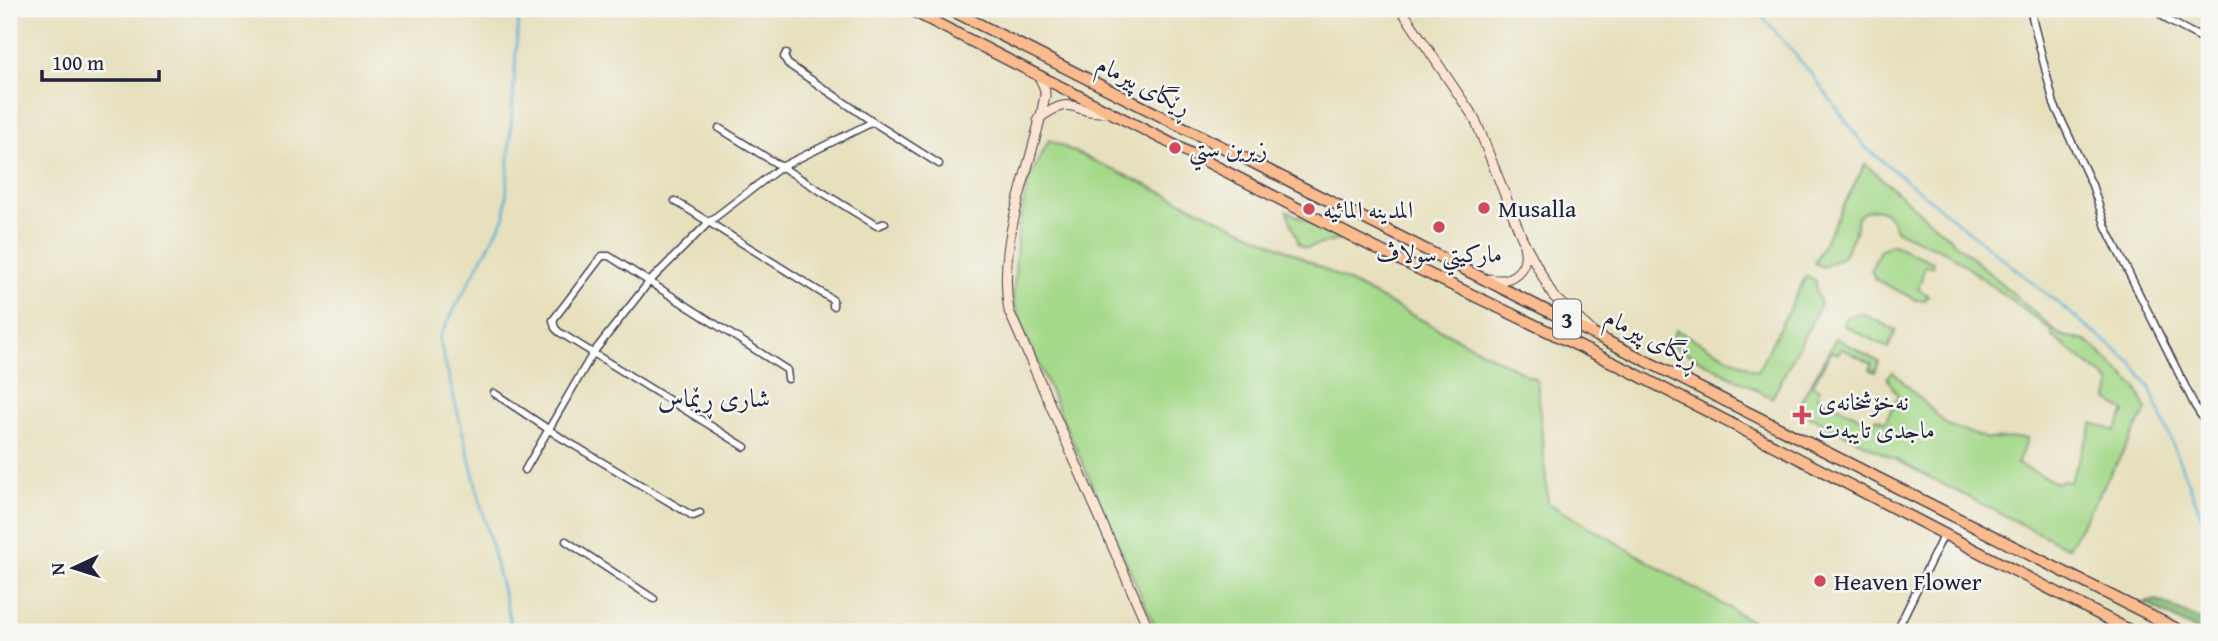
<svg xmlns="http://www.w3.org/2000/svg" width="2218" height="641" viewBox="0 0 2218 641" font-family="'Gentium Book Plus',Amiri,serif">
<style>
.green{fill:#a5d98a;stroke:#647e62;stroke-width:2}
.forest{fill:#84b976;stroke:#536e58;stroke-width:2}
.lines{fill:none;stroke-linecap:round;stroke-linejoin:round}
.stream{stroke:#55b1d3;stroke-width:2.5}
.street-casing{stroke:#403e4e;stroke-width:9}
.secondary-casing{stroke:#403e4e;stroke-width:11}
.highway-casing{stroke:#403e4e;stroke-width:13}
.street{stroke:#fff;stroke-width:6}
.secondary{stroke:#fde4d1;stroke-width:9}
.highway{stroke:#fbbb8c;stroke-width:10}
.poi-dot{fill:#d1495b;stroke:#f6f6f2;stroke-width:2.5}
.labels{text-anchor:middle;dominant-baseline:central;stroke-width:5;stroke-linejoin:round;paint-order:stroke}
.shield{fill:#f6f6f2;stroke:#626272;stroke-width:2}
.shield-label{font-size:23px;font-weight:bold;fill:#22223b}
.street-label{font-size:24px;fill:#22223b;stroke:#f6f6f2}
.poi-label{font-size:24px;fill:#22223b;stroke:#f6f6f2;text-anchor:start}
.neighbourhood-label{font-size:26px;fill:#22223b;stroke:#f6f6f2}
</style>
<rect width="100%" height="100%" fill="#f6f6f2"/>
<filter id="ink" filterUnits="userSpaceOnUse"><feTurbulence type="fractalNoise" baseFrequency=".0143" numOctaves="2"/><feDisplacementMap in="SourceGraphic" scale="14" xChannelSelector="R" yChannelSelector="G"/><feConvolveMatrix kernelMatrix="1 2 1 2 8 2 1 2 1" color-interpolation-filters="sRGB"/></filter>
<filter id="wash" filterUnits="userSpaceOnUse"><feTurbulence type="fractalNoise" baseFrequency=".00686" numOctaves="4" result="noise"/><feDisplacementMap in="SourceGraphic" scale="28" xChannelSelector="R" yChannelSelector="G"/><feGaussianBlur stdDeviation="1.57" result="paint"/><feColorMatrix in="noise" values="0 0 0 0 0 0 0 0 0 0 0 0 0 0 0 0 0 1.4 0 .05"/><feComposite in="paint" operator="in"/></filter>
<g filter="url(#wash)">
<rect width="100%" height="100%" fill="#e7e0bd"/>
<g class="green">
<polygon points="1049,140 1291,252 1537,380 1548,503 1770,632 1157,632 1023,329 1013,299 1018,232 1028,180"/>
<path d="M1865,164l195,171 26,6 10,8 40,38 11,23 -79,138 -264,-135 2,-5 -6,-5 36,-65 43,24 -4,10 -5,-3 2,-5 -31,-16 -3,6 -6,-3 -20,34 8,4 -3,7 56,28 4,-6 8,4 13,-26 -11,-18 6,-6 54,53 40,14 41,-1 -11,26 40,19 5,-3 8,2 23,-59 22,8 10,-19 -17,-13 3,-14 -3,-5 -56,-44v-5l-102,-77 -54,-24c-5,-19 -22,-28 -38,-13l-4,19 -11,21 -20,10 -9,-4z"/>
<polygon points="1287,211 1342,239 1306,248 1299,244"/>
<polygon points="1891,244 1933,262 1932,267 1925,266 1918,289 1928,295 1925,300 1916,300 1875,279 1871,270 1880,250"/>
<polygon points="1806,276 1816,281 1816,291 1821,304 1772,398 1669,344 1676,330 1757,372"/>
<polygon points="1861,313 1896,330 1888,348 1843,325 1847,317"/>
</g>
<polygon class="forest" points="2157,600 2209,624 2209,632 2199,632 2145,603"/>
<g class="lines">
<g class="stream">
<polyline points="1756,9 1810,72 1866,148 2132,363 2150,388 2209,535"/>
<polyline points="513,632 439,338 505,216 519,9"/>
</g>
</g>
</g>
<g filter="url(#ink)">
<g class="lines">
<g class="street-casing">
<g id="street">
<polyline points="2030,9 2054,104 2092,185 2106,227 2195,406 2209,428"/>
<polyline points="2154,9 2169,21 2209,42"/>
<polyline points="786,53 784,57 788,64 873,122"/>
<polyline points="719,128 877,226 885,223"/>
<polyline points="675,201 833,300 833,306"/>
<polyline points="494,393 560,437 693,516 700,513"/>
<polyline points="745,447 559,332 555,328 553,320 602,256 609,256 787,370 788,379"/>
<polyline points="525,470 593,353 649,282 709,222 781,167 873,122 939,164"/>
<polyline points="566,541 654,599"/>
<polyline points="1896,632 1944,534"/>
</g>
</g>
<g class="secondary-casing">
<g id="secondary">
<polyline points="1401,9 1475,119 1522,238 1553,296 1591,330"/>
<path d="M1038,75c3,6 8,13 7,20 -12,72 -49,142 -36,216l141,321"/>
<path d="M1038,119c40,-29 33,-2 72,-8"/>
<path d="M1490,279c21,5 40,-10 34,-33"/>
</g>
</g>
<g class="highway-casing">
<g id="highway">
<polyline points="909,9 1375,248 1626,369 2133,632"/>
<polyline points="949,9 2183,632"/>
</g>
</g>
<use href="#street" class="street"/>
<use href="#secondary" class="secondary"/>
<use href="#highway" class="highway"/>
</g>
</g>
<g class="poi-dot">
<circle cx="1175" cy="148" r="7"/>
<circle cx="1484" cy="208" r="7"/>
<circle cx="1309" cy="209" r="7"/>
<circle cx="1439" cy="227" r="7"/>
<path d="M1798.5 404.5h7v7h7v7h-7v7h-7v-7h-7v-7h7z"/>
<circle cx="1820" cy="581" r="7"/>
</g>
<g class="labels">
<rect class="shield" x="1553" y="299.5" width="28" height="39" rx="5"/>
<g class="shield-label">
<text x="1567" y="319">3</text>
</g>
<g class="street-label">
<text transform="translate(1144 85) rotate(27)">ڕێگای پیرمام</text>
<text transform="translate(1652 338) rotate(27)">ڕێگای پیرمام</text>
</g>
<g class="poi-label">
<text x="1189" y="148">زيرين ستي</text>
<text x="1498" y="208">Musalla</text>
<text x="1323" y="209">المدينه المائيه</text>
<text x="1439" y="253" text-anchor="middle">ماركيتي سولاڤ</text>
<text x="1818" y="401">نەخۆشخانەی<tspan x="1818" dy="28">ماجدی تایبەت</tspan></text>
<text x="1834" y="581">Heaven Flower</text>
</g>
<g class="neighbourhood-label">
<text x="714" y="397">شاری ڕێماس</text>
</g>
</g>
<rect width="2218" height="641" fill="none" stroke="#f6f6f2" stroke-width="35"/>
<g transform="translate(74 568) rotate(266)" stroke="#f6f6f2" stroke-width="5" paint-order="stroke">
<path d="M0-5L12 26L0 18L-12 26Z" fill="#22223b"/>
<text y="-10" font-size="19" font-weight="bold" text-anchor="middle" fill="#22223b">N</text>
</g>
<path d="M42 70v10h117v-10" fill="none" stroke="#22223b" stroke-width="3.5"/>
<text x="52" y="70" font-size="21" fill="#22223b" stroke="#f6f6f2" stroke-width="5" paint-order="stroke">100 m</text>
</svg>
